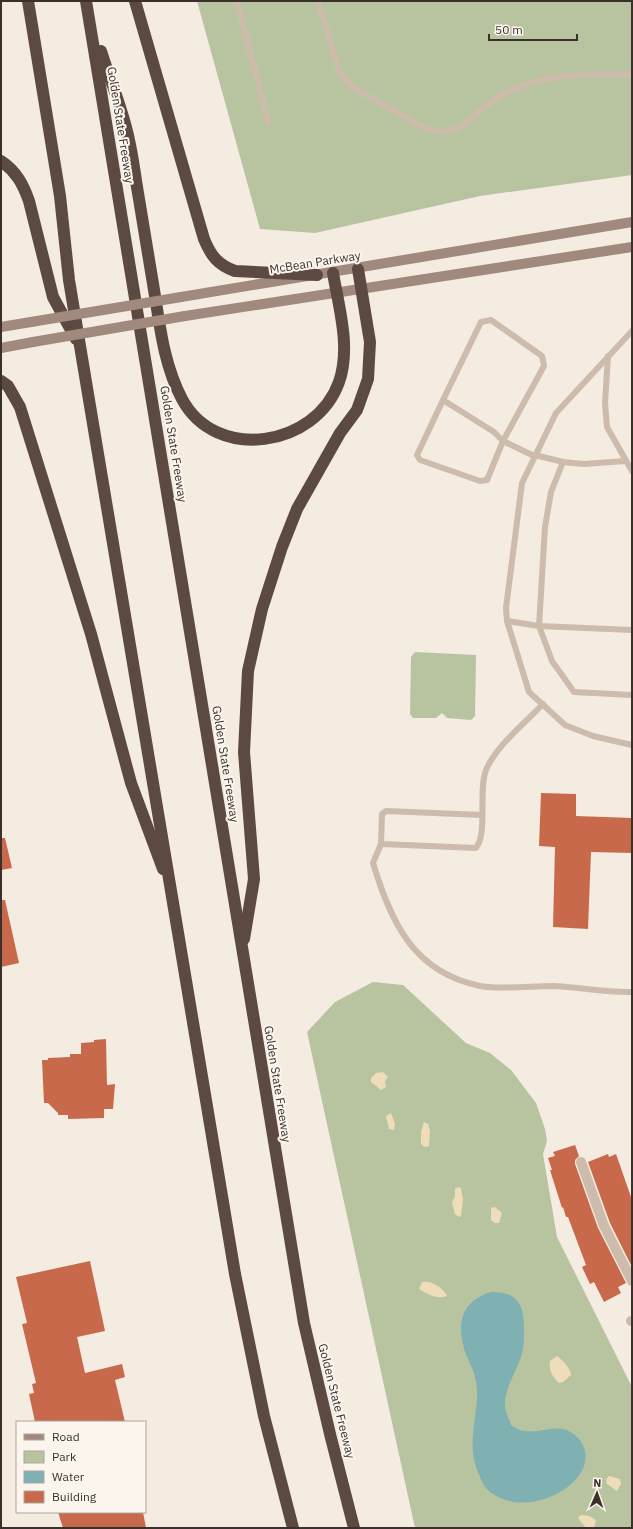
<svg xmlns="http://www.w3.org/2000/svg" width="633" height="1529" viewBox="0 0 633 1529" font-family="'IBM Plex Sans',sans-serif">
<style>
.green{fill:#b8c4a0}
.sand{fill:#efdcb8}
.water{fill:#7fb0b2}
.building{fill:#c8694b}
.lines{fill:none;stroke-linecap:round;stroke-linejoin:round}
.service{stroke:#cdbbac;stroke-width:6}
.minor{stroke:#cdbbac;stroke-width:10}
.secondary{stroke:#a18a7d;stroke-width:10}
.motorway{stroke:#5c4a42;stroke-width:12}
.secondary-bridge{stroke:#a18a7d;stroke-width:10}
.labels{text-anchor:middle;dominant-baseline:central;stroke-width:4;stroke-linejoin:round;paint-order:stroke}
.street-label{font-size:12px;fill:#3b302b;stroke:#fbf5ee}
</style>
<rect width="100%" height="100%" fill="#f4ebe1"/>
<g class="green">
<polygon points="197,1 632,1 632,175 480,196 315,233 260,229"/>
<polygon points="415,652 476,655 475,716 471,720 447,718 442,713 436,718 413,718 410,714 411,657"/>
<polygon points="373,982 403,985 466,1043 490,1053 511,1070 536,1103 545,1129 547,1141 543,1154 557,1237 632,1387 632,1528 415,1528 307,1032 335,1002"/>
</g>
<g class="sand">
<polygon points="383,1072 388,1077 385,1081 386,1087 381,1090 371,1082 371,1078 376,1073"/>
<polygon points="391,1113 395,1124 394,1130 389,1129 386,1116"/>
<polygon points="424,1122 428,1124 430,1131 429,1146 425,1147 421,1144 421,1132"/>
<polygon points="458,1187 461,1188 463,1200 461,1216 459,1217 455,1214 452,1202 455,1197 455,1189"/>
<polygon points="495,1207 502,1213 499,1223 495,1223 491,1220 491,1208"/>
<path d="M422,1282c9,-2 22,6 25,14 -10,4 -20,-2 -28,-7z"/>
<path d="M557,1356c6,4 13,12 14,19l-8,7 -4,1c-6,-5 -11,-14 -9,-22z"/>
<polygon points="609,1476 620,1479 621,1484 617,1491 607,1484 606,1480"/>
<polygon points="581,1515 589,1516 596,1520 594,1528 586,1528 578,1518"/>
</g>
<path class="water" d="M491,1292c27,0 33,12 33,37 0,8 0,17 -2,25 -5,17 -18,34 -17,53 1,6 4,12 6,18 23,18 47,-10 67,13 34,39 -54,91 -93,49 -6,-11 -11,-23 -12,-35 -3,-29 12,-58 -2,-86 -14,-29 -18,-63 20,-74z"/>
<g class="building">
<polygon points="541,793 576,794 576,816 632,818 632,853 591,852 588,929 553,927 555,847 539,846"/>
<polygon points="1,838 5,838 12,868 1,870"/>
<polygon points="1,900 5,900 19,963 1,967"/>
<polygon points="106,1039 107,1085 115,1084 113,1109 104,1109 104,1118 68,1119 68,1115 58,1115 58,1113 48,1103 44,1103 42,1060 48,1060 48,1058 70,1057 70,1054 81,1054 81,1043 94,1042 94,1040"/>
<polygon points="575,1145 579,1156 575,1160 575,1164 598,1228 626,1283 618,1287 621,1293 604,1302 594,1282 590,1284 582,1267 586,1265 568,1217 566,1217 563,1207 562,1208 550,1170 552,1170 548,1158 555,1156 553,1152"/>
<polygon points="608,1154 609,1157 616,1154 631,1197 632,1267 610,1223 588,1162"/>
<polygon points="90,1261 105,1331 77,1337 85,1373 122,1364 125,1377 115,1380 125,1422 35,1422 29,1394 34,1393 32,1384 36,1383 22,1324 27,1323 16,1277"/>
<polygon points="58,1512 143,1512 146,1528 63,1528"/>
</g>
<g class="lines">
<g class="service">
<polyline points="237,1 268,122"/>
<polyline points="318,1 339,71 352,87 427,129 444,132 456,129 465,124 485,107 501,95 532,82 565,76 605,74 632,75"/>
<polyline points="632,331 556,413 522,483 506,608 507,621 529,692 565,725 593,736 632,745"/>
<polyline points="608,356 605,403 607,427 632,471"/>
<polyline points="443,400 481,322 491,320 542,356 544,366 503,441 487,480 480,481 420,460 417,455 443,400 494,432 503,441 534,456"/>
<polyline points="535,455 563,462 584,464 625,461"/>
<polyline points="563,462 551,492 545,527 539,626 552,661 574,692 632,695"/>
<polyline points="507,621 539,626 632,630"/>
<path d="M482,815l-96,-4 -4,3 -1,30 95,4c12,-15 2,-58 10,-78 10,-24 39,-47 57,-66"/>
<path d="M381,844l-8,19c18,59 40,109 107,123 23,4 50,0 73,0 27,1 53,7 79,6"/>
</g>
<g class="minor">
<polyline points="581,1162 604,1226 632,1281"/>
<polyline points="631,1321 632,1321"/>
</g>
<g class="secondary">
<polyline points="181,297 632,222"/>
<polyline points="185,316 632,247"/>
<polyline points="1,327 31,322"/>
<polyline points="1,348 33,342"/>
</g>
<g class="motorway">
<polyline points="28,1 60,196 69,280 235,1274 264,1416 293,1528"/>
<polyline points="86,1 304,1323 330,1434 354,1528"/>
<path d="M135,1l69,238c7,17 14,26 31,32l82,4"/>
<path d="M101,51c9,29 22,59 28,89 4,17 6,36 9,53 6,36 12,73 18,109 5,33 10,67 26,97 34,64 134,48 157,-17 12,-34 0,-74 -6,-109"/>
<path d="M1,161c15,10 22,23 28,40l24,96 23,42"/>
<polyline points="1,381 8,386 20,407 91,634 131,783 163,869"/>
<polyline points="244,939 254,879 244,752 248,671 262,609 282,547 297,509 340,433 357,410 368,379 370,342 358,269"/>
</g>
<g class="secondary-bridge">
<polyline points="31,322 181,297"/>
<polyline points="33,342 185,316"/>
</g>
</g>
<g class="labels">
<g class="street-label">
<text transform="translate(121 125) rotate(81)">Golden State Freeway</text>
<text transform="translate(315 262) rotate(-9)">McBean Parkway</text>
<text transform="translate(174 444) rotate(81)">Golden State Freeway</text>
<text transform="translate(226 764) rotate(81)">Golden State Freeway</text>
<text transform="translate(278 1084) rotate(81)">Golden State Freeway</text>
<text transform="translate(337 1401) rotate(76)">Golden State Freeway</text>
</g>
</g>
<rect width="633" height="1529" fill="none" stroke="#3b302b" stroke-width="4"/>
<rect x="16" y="1421" width="130" height="92" fill="#fbf5ee" stroke="#aea6a0"/>
<rect x="24" y="1434" width="20" height="6" fill="#a18a7d" stroke="#aea6a0"/>
<text x="52" y="1441" font-size="12" fill="#3b302b">Road</text>
<rect x="24" y="1451" width="20" height="12" fill="#b8c4a0" stroke="#aea6a0"/>
<text x="52" y="1461" font-size="12" fill="#3b302b">Park</text>
<rect x="24" y="1471" width="20" height="12" fill="#7fb0b2" stroke="#aea6a0"/>
<text x="52" y="1481" font-size="12" fill="#3b302b">Water</text>
<rect x="24" y="1491" width="20" height="12" fill="#c8694b" stroke="#aea6a0"/>
<text x="52" y="1501" font-size="12" fill="#3b302b">Building</text>
<g transform="translate(597 1493) rotate(2)" stroke="#fbf5ee" stroke-width="3" paint-order="stroke">
<path d="M0-3L7 15L0 10L-7 15Z" fill="#3b302b"/>
<text y="-6" font-size="11" font-weight="bold" text-anchor="middle" fill="#3b302b">N</text>
</g>
<path d="M489 34v6h88v-6" fill="none" stroke="#3b302b" stroke-width="2"/>
<text x="495" y="34" font-size="12" fill="#3b302b" stroke="#fbf5ee" stroke-width="3" paint-order="stroke">50 m</text>
</svg>
